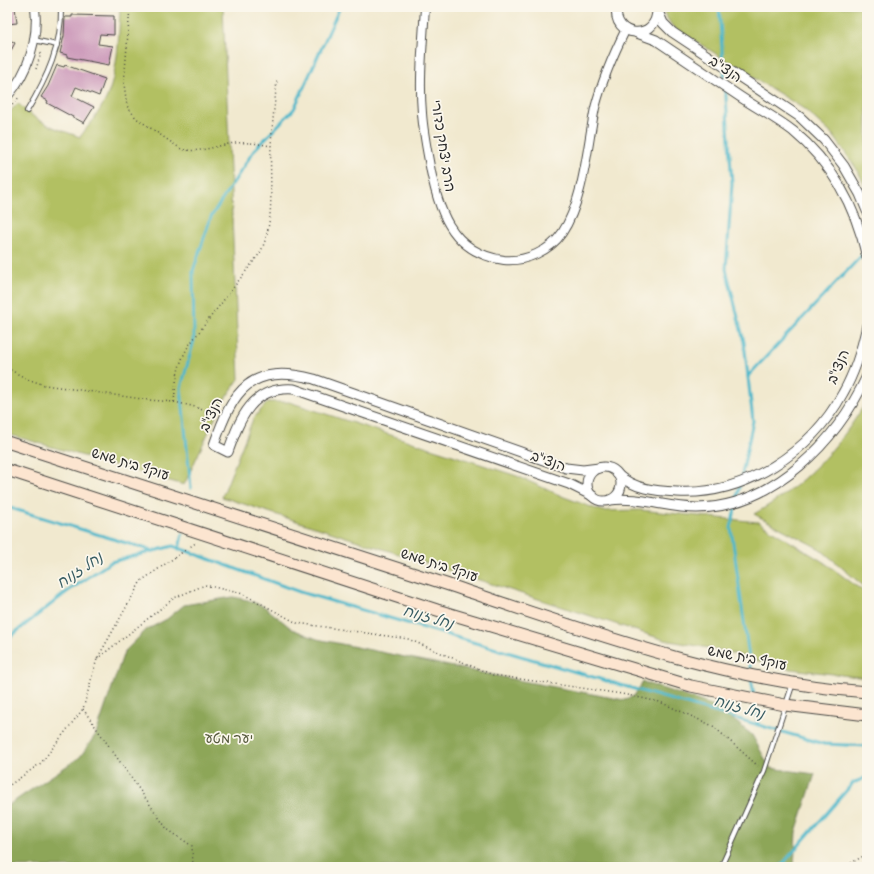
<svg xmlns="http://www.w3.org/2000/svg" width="874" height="874" viewBox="0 0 874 874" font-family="'Indie Flower','Playpen Sans Hebrew',sans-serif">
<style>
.green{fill:#b2c062;stroke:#6e7646}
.forest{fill:#8da658;stroke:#5c6842}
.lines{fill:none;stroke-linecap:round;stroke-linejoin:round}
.stream{stroke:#4eb8cb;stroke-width:3}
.building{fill:#ce9dbc}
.service-casing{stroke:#494844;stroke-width:6}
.minor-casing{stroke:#494844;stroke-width:10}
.tertiary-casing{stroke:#494844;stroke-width:11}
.secondary-casing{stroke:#494844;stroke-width:13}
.path{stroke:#494844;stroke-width:1.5;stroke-dasharray:1 3;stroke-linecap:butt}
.service{stroke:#fff;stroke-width:4}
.minor{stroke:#fff;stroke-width:8}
.tertiary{stroke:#fff;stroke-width:9}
.secondary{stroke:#fce5d0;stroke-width:11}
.labels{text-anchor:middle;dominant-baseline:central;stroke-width:3.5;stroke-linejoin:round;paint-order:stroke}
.street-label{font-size:14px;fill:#2b2b2b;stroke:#fbf7ec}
.park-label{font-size:14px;fill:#54583c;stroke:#fbf7ec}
.water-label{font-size:15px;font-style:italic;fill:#375c63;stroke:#fbf7ec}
</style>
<rect width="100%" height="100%" fill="#fbf7ec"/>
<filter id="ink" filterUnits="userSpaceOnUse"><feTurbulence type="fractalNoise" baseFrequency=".025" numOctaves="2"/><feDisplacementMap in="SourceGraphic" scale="8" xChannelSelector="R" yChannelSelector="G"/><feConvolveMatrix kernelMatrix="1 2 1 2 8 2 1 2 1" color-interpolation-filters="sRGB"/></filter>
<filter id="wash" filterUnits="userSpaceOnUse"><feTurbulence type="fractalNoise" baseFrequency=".012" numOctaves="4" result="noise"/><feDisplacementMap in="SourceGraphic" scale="16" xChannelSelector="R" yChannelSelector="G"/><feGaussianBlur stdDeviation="0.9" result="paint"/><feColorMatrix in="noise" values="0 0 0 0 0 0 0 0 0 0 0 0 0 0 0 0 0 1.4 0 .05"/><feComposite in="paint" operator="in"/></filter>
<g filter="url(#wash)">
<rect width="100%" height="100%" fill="#f1e9cf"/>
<g class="green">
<path d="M120,7h103l16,372 -17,24 -38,82 -177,-51v-319l11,-12c19,20 37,25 62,34 9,-12 18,-23 25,-36 13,-25 14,-66 15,-94z"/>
<polygon points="663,7 867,7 867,191 858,171 833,135 804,109 673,27 665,15"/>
<path d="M867,400v189l-47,-40 -66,-35c48,-27 86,-67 113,-114z"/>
<polygon points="268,402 289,402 517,476 564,497 602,511 640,510 758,522 825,563 867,594 867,678 782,668 725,651 665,640 222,497 253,419"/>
</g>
<polygon class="forest" points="233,597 248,600 265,607 292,629 317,639 517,680 624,700 634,696 643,682 718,707 752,735 770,768 815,774 796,832 794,867 7,867 7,806 80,757 96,734 124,652 146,630 167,619 184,605"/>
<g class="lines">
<g class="stream">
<polyline points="719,7 723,63"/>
<polyline points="724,69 732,184 726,269 744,342 753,421 737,498"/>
<polyline points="748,376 864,253"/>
<polyline points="191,488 181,388 194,340 193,271 211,217 255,149 294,109 340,7"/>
<polyline points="736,504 731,528 751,672"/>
<polyline points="7,507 153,551"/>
<polyline points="179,549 182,535"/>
<polyline points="7,639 68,591 111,562 173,546 300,592 824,744 867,746"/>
<polyline points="751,678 754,696"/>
<polyline points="755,702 758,725"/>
<polyline points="780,867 853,783 867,777"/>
</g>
</g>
<g id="blocks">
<g class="building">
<polygon points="7,7 15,7 17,23 7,24"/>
<polygon points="72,15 114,16 114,35 100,34 98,44 113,46 109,65 67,57 67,55 60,53 64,36 65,17 72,17"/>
<polygon points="7,38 15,43 7,58"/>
<polygon points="57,65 64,67 65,65 105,79 99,96 76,87 72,96 94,107 84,123 47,103 48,101 41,97 48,86"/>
</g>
</g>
</g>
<g filter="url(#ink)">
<use href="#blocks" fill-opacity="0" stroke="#494844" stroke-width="1"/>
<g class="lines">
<g class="service-casing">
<g id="service">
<polyline points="34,40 57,45"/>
<path d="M27,111c20,-33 35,-65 34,-104"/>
<polyline points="721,867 764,771 793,683"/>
</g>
</g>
<g class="minor-casing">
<g id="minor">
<path d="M425,7c-2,35 -6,71 -3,106 1,16 4,32 7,48 8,46 21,92 75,99 21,2 46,-9 58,-27 22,-33 25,-86 33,-125 7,-27 18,-53 31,-79"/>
<path d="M7,97c21,-24 32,-58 28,-90"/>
</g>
</g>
<g class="tertiary-casing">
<g id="tertiary">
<path d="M617,7c-6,31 40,35 40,3"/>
<polyline points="657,9 663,23 672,32 800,117 824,140 844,166 860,194 867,211"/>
<path d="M637,33l19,7c28,19 56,38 83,56 18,12 37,22 54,35 40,33 63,77 74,126"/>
<circle cx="604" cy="484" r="17"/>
<path d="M617,474c17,15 38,17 60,18 68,4 134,-40 166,-99 12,-21 19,-44 24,-68"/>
<path d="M593,496l-24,-12 -275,-95c-42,-3 -54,29 -66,63l-14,-7c19,-56 37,-82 100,-66l252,89 17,2 16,-2"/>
<path d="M610,500c27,-4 58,8 87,8 77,-1 140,-67 170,-132"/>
</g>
</g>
<g class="secondary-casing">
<g id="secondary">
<path d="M7,442c148,47 295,95 442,143 138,46 272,96 418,107"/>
<polyline points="7,470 437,610 691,686 785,705 867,715"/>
</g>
</g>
<g class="path">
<path d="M130,7l-6,77 3,22 9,12 45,31c16,4 28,-1 43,-4 16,-4 31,-2 47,1"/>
<polyline points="36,69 42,50"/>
<polyline points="7,111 20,96"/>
<polyline points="7,368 27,379 45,385 149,400 174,402 192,406 216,415"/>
<path d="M174,402c2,-23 3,-36 15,-57l71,-92c16,-32 9,-71 11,-106 1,-23 4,-45 6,-68"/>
<polyline points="97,659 174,598 205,585 243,594 297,623 408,639 493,675 622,694 660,702 713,726 758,766"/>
<polyline points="83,709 167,829 192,846 193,867"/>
<polyline points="7,787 41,763 83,709 97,659 141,581 197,542"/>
<polyline points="844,867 867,854"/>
</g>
<use href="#service" class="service"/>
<use href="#minor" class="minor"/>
<use href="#tertiary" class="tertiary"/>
<use href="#secondary" class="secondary"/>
</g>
</g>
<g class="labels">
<g class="street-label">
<text transform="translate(725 70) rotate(34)">הנצי"ב</text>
<text transform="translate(442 146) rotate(81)">הרב יצחק כדורי</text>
<text transform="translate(839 367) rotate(-67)">הנצי"ב</text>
<text transform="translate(212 415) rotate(-65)">הנצי"ב</text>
<text transform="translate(548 462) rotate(19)">הנצי"ב</text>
<text transform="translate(130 465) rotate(17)">עוקף בית שמש</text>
<text transform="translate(439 566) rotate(18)">עוקף בית שמש</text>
<text transform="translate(747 659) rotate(11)">עוקף בית שמש</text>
</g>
<g class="park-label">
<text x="229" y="739">יער מטע</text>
</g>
<g class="water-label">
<text transform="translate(80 571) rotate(-34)">נחל זנוח</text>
<text transform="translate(428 618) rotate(16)">נחל זנוח</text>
<text transform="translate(739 708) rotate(16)">נחל זנוח</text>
</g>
</g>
<rect width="874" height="874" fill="none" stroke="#fbf7ec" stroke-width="24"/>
</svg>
